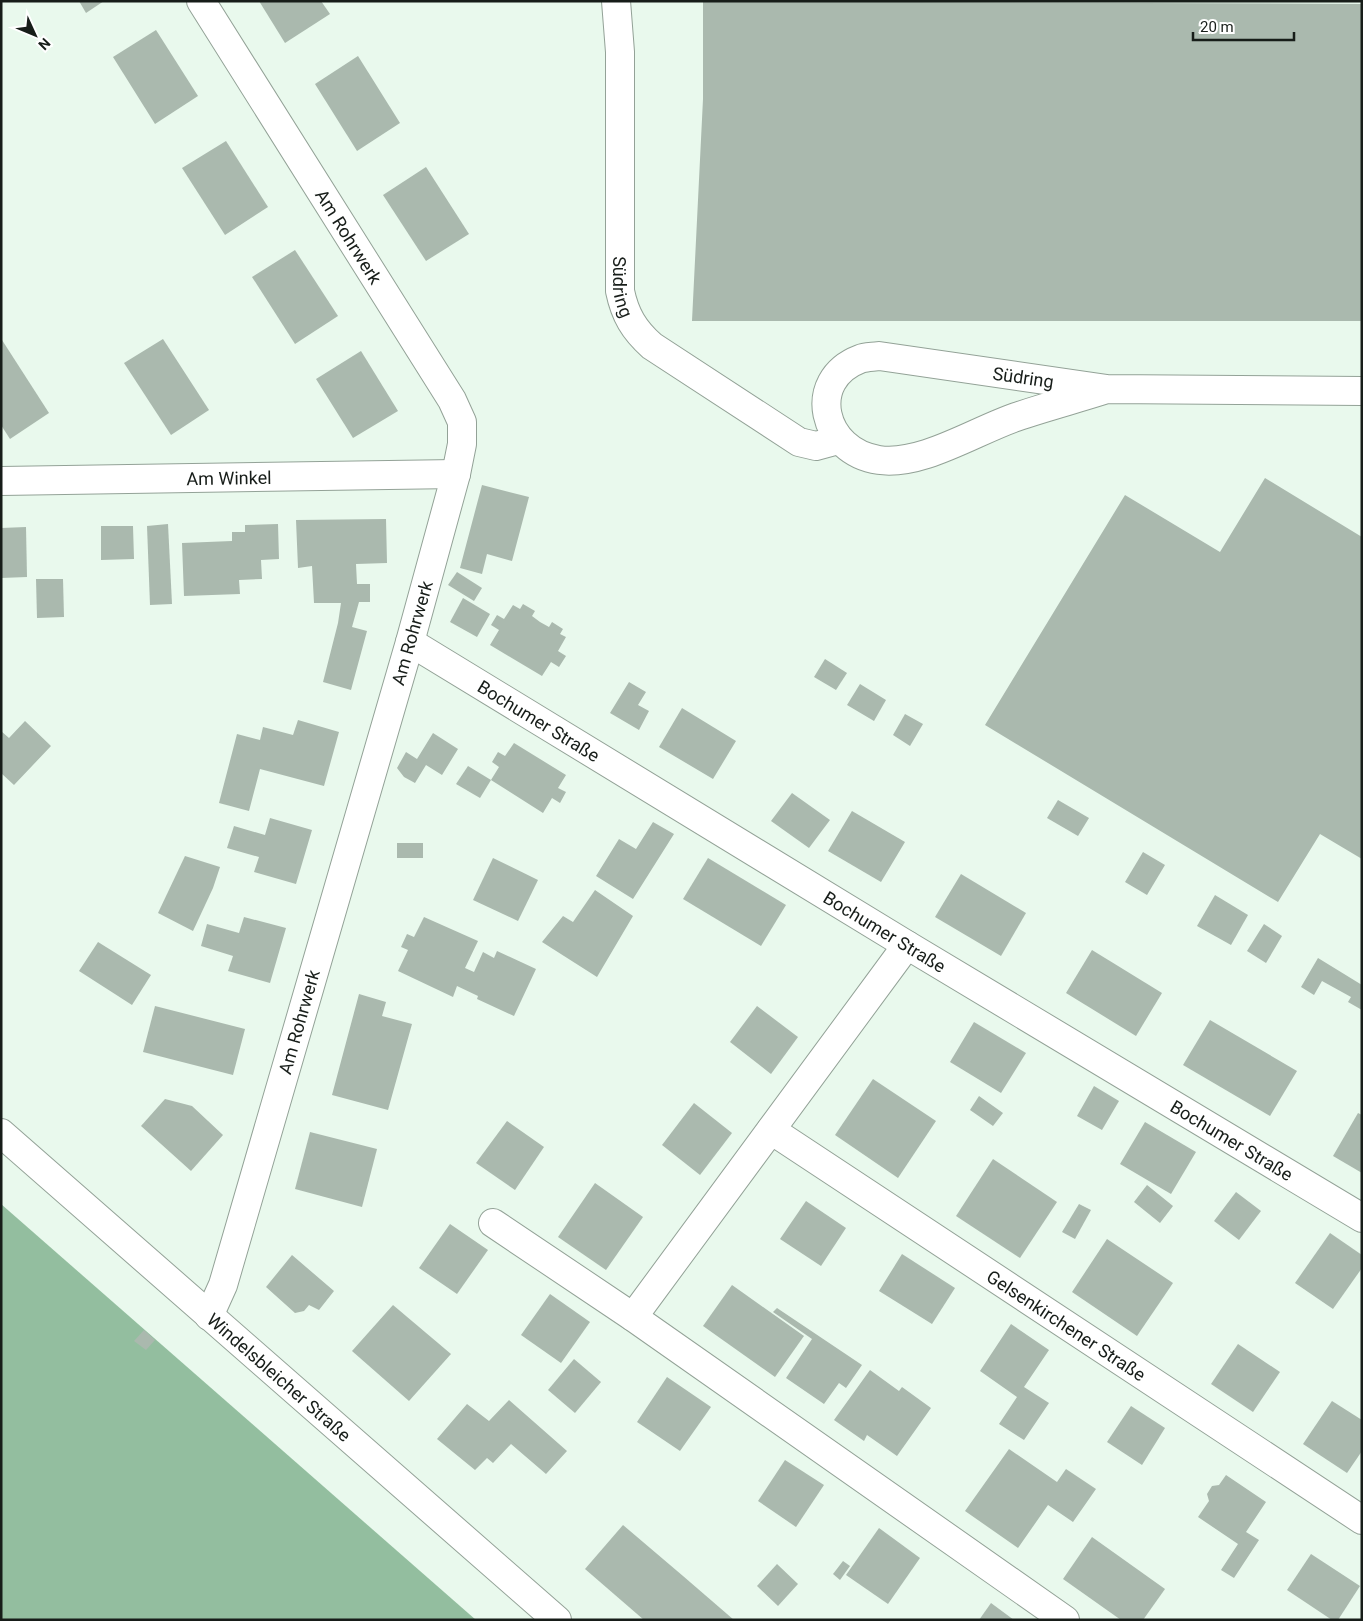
<svg xmlns="http://www.w3.org/2000/svg" width="1363" height="1621" viewBox="0 0 1363 1621" font-family="Roboto,sans-serif">
<style>
.forest{fill:#93be9f}
.building{fill:#aab9ae}
.lines{fill:none;stroke-linecap:round;stroke-linejoin:round}
.minor-casing{stroke:#93a297;stroke-width:30}
.major-casing{stroke:#93a297;stroke-width:30}
.minor{stroke:#fff;stroke-width:28}
.major{stroke:#fff;stroke-width:28}
.labels{text-anchor:middle;dominant-baseline:central;stroke-width:5;stroke-linejoin:round;paint-order:stroke}
.street-label{font-size:18px;fill:#171d19;stroke:#fff}
</style>
<rect width="100%" height="100%" fill="#e9f9ed"/>
<polygon class="forest" points="1,1204 476,1620 1,1620"/>
<g class="building">
<polygon points="79,1 104,1 86,13"/>
<polygon points="259,1 321,1 330,14 285,43"/>
<polygon points="703,1 1362,4 1362,321 692,321 703,99"/>
<polygon points="156,30 198,96 155,124 113,57"/>
<polygon points="358,56 400,123 357,151 315,84"/>
<polygon points="226,141 268,207 225,235 182,168"/>
<polygon points="426,167 469,234 426,261 383,195"/>
<polygon points="295,250 338,316 295,344 252,277"/>
<polygon points="163,339 209,410 171,435 124,363"/>
<polygon points="2,340 49,413 10,439 1,425"/>
<polygon points="361,351 398,411 353,438 316,379"/>
<polygon points="1265,478 1362,537 1362,859 1320,834 1278,902 985,725 1125,495 1220,552"/>
<polygon points="482,485 529,497 512,561 487,554 482,574 460,568"/>
<polygon points="386,519 387,563 356,564 357,584 370,584 370,602 359,602 352,627 367,631 351,690 323,682 338,623 341,603 314,603 312,566 298,568 296,520"/>
<polygon points="168,524 172,604 150,605 147,526"/>
<polygon points="278,524 279,559 261,560 262,579 239,580 240,594 184,596 182,543 232,541 232,532 245,532 245,525"/>
<polygon points="101,526 133,526 134,559 101,560"/>
<polygon points="26,527 27,577 1,578 1,528"/>
<polygon points="457,572 482,588 474,601 448,585"/>
<polygon points="36,579 63,579 64,617 37,618"/>
<polygon points="463,598 490,614 477,637 450,622"/>
<polygon points="523,604 535,611 532,616 540,622 549,627 552,622 563,629 560,634 566,637 558,651 566,656 559,667 551,662 542,676 490,645 499,630 491,625 497,615 504,619 513,605 520,609"/>
<polygon points="825,659 847,673 836,690 814,677"/>
<polygon points="629,682 646,692 638,705 649,711 639,730 610,713"/>
<polygon points="860,684 886,700 874,721 847,705"/>
<polygon points="682,708 736,741 713,779 659,747"/>
<polygon points="905,714 923,724 910,746 893,735"/>
<polygon points="298,720 339,732 324,786 260,769 249,811 219,803 237,734 260,740 263,727 293,735"/>
<polygon points="25,721 51,746 14,785 1,773 1,731 9,738"/>
<polygon points="433,733 458,749 442,775 426,765 415,783 404,777 397,768 406,752 417,759"/>
<polygon points="514,743 566,775 558,788 566,792 560,803 552,798 543,813 491,780 499,767 492,762 498,752 505,756"/>
<polygon points="468,766 491,780 480,798 456,784"/>
<polygon points="792,793 830,820 809,848 771,821"/>
<polygon points="1058,800 1089,818 1078,836 1047,818"/>
<polygon points="852,811 905,842 881,882 828,851"/>
<polygon points="270,818 312,830 296,884 254,872 259,857 227,848 234,826 265,835"/>
<polygon points="653,822 674,834 633,899 596,876 619,839 636,849"/>
<rect x="397" y="843" width="26" height="15"/>
<polygon points="1143,852 1165,865 1147,895 1125,882"/>
<polygon points="185,856 220,867 213,888 193,931 158,913"/>
<polygon points="493,858 538,880 518,921 473,900"/>
<polygon points="708,858 786,905 761,946 683,899"/>
<polygon points="961,874 1026,913 1001,956 935,917"/>
<polygon points="595,890 633,916 597,977 542,942 563,916 573,922"/>
<polygon points="1215,895 1248,915 1231,945 1197,926"/>
<polygon points="244,917 286,928 270,983 228,971 233,956 201,946 207,924 239,933"/>
<polygon points="424,917 478,941 465,968 474,972 483,952 494,958 497,951 536,969 514,1016 477,999 478,996 457,986 453,997 398,971 408,950 401,947 407,934 414,937"/>
<polygon points="1264,924 1282,936 1266,963 1247,951"/>
<polygon points="98,942 151,975 132,1005 79,971"/>
<polygon points="1092,950 1162,993 1136,1036 1066,993"/>
<polygon points="1318,958 1362,985 1362,1010 1348,1002 1351,997 1322,981 1314,995 1301,987"/>
<polygon points="359,994 386,1002 382,1016 412,1024 388,1110 332,1095"/>
<polygon points="155,1006 245,1029 233,1075 143,1052"/>
<polygon points="757,1006 798,1037 771,1074 730,1042"/>
<polygon points="1210,1020 1297,1071 1270,1116 1183,1065"/>
<polygon points="974,1022 1026,1053 1001,1093 950,1062"/>
<polygon points="873,1079 936,1121 898,1178 835,1135"/>
<polygon points="1094,1086 1119,1101 1102,1130 1077,1116"/>
<polygon points="979,1096 1003,1113 993,1126 970,1110"/>
<polygon points="165,1099 192,1106 223,1135 191,1171 141,1126"/>
<polygon points="694,1103 732,1133 700,1175 662,1145"/>
<polygon points="1358,1113 1362,1115 1362,1173 1333,1156"/>
<polygon points="507,1121 544,1147 515,1190 476,1163"/>
<polygon points="1145,1122 1196,1152 1171,1194 1120,1164"/>
<polygon points="310,1132 377,1149 362,1207 295,1189"/>
<polygon points="993,1159 1057,1202 1020,1258 956,1216"/>
<polygon points="595,1183 643,1217 606,1270 558,1237"/>
<polygon points="1147,1185 1173,1206 1160,1223 1134,1202"/>
<polygon points="1236,1192 1261,1211 1239,1240 1214,1221"/>
<polygon points="806,1201 846,1228 821,1266 780,1239"/>
<polygon points="1079,1204 1091,1210 1075,1239 1062,1232"/>
<polygon points="450,1224 488,1250 457,1294 419,1268"/>
<polygon points="1330,1233 1362,1255 1362,1268 1333,1309 1295,1283"/>
<polygon points="1107,1239 1173,1283 1137,1336 1072,1292"/>
<polygon points="902,1254 955,1288 932,1324 879,1291"/>
<polygon points="292,1255 334,1291 319,1310 309,1305 304,1311 295,1313 266,1287"/>
<polygon points="732,1285 804,1336 775,1377 703,1326"/>
<polygon points="550,1294 590,1322 561,1363 521,1335"/>
<polygon points="393,1305 451,1354 409,1401 352,1351"/>
<polygon points="777,1308 862,1365 846,1388 839,1383 824,1404 786,1378 812,1339 773,1312"/>
<polygon points="1011,1324 1049,1350 1024,1387 1049,1403 1024,1440 999,1424 1017,1397 980,1371"/>
<polygon points="144,1330 155,1340 146,1350 134,1341"/>
<polygon points="1238,1344 1280,1372 1253,1412 1211,1384"/>
<polygon points="574,1359 601,1382 575,1413 548,1390"/>
<polygon points="870,1370 899,1391 902,1387 931,1408 897,1456 867,1435 864,1441 834,1420"/>
<polygon points="667,1377 711,1407 680,1451 637,1422"/>
<polygon points="509,1400 567,1451 546,1474 511,1444 493,1463 487,1458 475,1470 437,1439 467,1404 489,1421"/>
<polygon points="1332,1401 1362,1420 1362,1451 1347,1473 1303,1444"/>
<polygon points="1131,1406 1165,1428 1142,1465 1107,1442"/>
<polygon points="1009,1449 1057,1482 1066,1469 1096,1489 1073,1522 1048,1505 1018,1548 965,1511"/>
<polygon points="785,1460 824,1485 796,1527 758,1501"/>
<polygon points="1226,1475 1266,1502 1246,1532 1259,1540 1234,1578 1221,1570 1238,1544 1198,1517 1209,1501 1207,1494 1212,1486 1219,1485"/>
<polygon points="623,1525 683,1576 734,1620 644,1620 585,1569"/>
<polygon points="879,1528 920,1558 888,1604 846,1575"/>
<polygon points="1092,1537 1165,1589 1143,1620 1121,1620 1063,1579"/>
<polygon points="1311,1554 1360,1586 1338,1620 1332,1620 1287,1590"/>
<polygon points="843,1561 850,1566 840,1580 833,1574"/>
<polygon points="777,1564 798,1584 778,1606 757,1586"/>
<polygon points="991,1603 1014,1620 979,1620"/>
</g>
<g class="lines">
<g class="minor-casing">
<g id="minor">
<path id="s1" d="M201,1l251,399 10,22v22l-6,30 -46,168 -187,643 -14,31"/>
<path id="s2" d="M616,1l4,51v239c5,24 14,39 32,55l147,96 17,4 22,-6"/>
<path id="s3" d="M1107,389c-31,10 -62,18 -91,28 -41,14 -94,49 -137,43 -57,-8 -74,-80 -19,-101 5,-2 13,-2 19,-3l228,33 255,2"/>
<path id="s4" d="M1,481l455,-7"/>
<path id="s5" d="M410,642l497,303 455,273"/>
<path id="s6" d="M771,1130l591,390"/>
<polyline points="493,1223 633,1317 1065,1620"/>
<polyline points="633,1317 907,945"/>
</g>
</g>
<g class="major-casing">
<g id="major">
<path id="s7" d="M1,1133l556,487"/>
</g>
</g>
<use href="#minor" class="minor"/>
<use href="#major" class="major"/>
</g>
<g class="labels">
<g class="street-label">
<text stroke="none"><textPath href="#s1" startOffset="278">Am Rohrwerk</textPath></text>
<text stroke="none"><textPath href="#s2" startOffset="286">Südring</textPath></text>
<text stroke="none"><textPath href="#s3" startOffset="549">Südring</textPath></text>
<text stroke="none"><textPath href="#s4" startOffset="228">Am Winkel</textPath></text>
<text transform="translate(412 633) rotate(-74)">Am Rohrwerk</text>
<text stroke="none"><textPath href="#s5" startOffset="151">Bochumer Straße</textPath></text>
<text stroke="none"><textPath href="#s5" startOffset="556">Bochumer Straße</textPath></text>
<text transform="translate(299 1022) rotate(-74)">Am Rohrwerk</text>
<text stroke="none"><textPath href="#s5" startOffset="961">Bochumer Straße</textPath></text>
<text stroke="none"><textPath href="#s6" startOffset="354">Gelsenkirchener Straße</textPath></text>
<text stroke="none"><textPath href="#s7" startOffset="370">Windelsbleicher Straße</textPath></text>
</g>
</g>
<rect width="1363" height="1621" fill="none" stroke="#171d19" stroke-width="5"/>
<g transform="translate(35 35) rotate(134)" stroke="#ffffff" stroke-width="4" paint-order="stroke">
<path d="M0-4L9 19L0 12L-9 19Z" fill="#171d19"/>
<text y="-8" font-size="14" font-weight="bold" text-anchor="middle" fill="#171d19">N</text>
</g>
<path d="M1193 32v8h101v-8" fill="none" stroke="#171d19" stroke-width="2.5"/>
<text x="1200" y="32" font-size="15" fill="#171d19" stroke="#ffffff" stroke-width="4" paint-order="stroke">20 m</text>
</svg>
